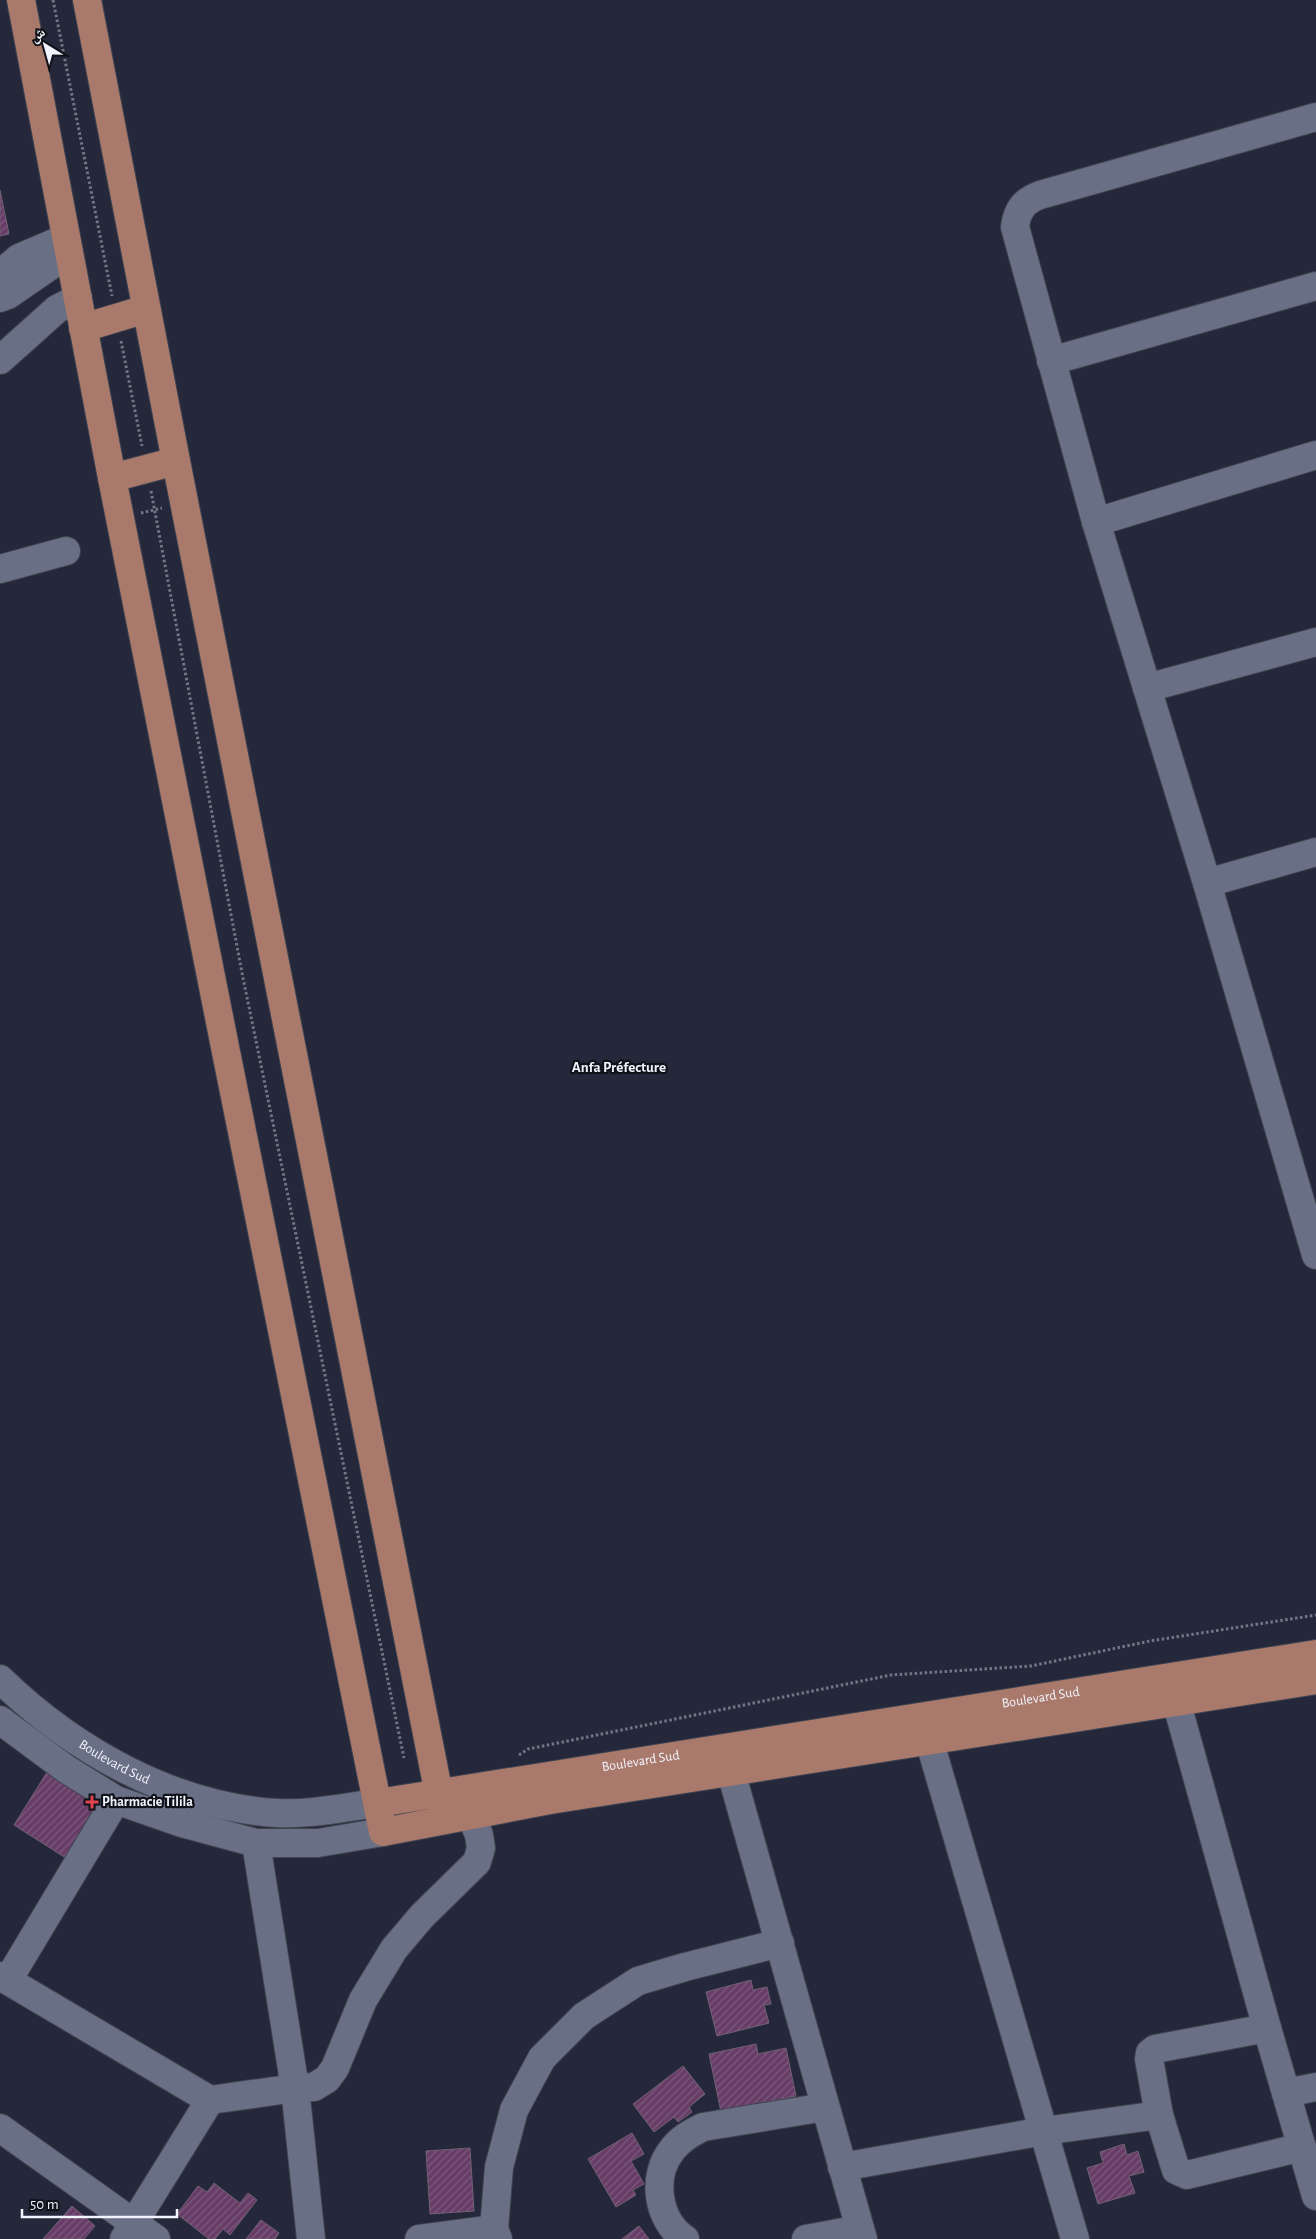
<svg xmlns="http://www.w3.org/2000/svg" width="1316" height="2239" viewBox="0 0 1316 2239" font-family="'Alegreya Sans','Noto Naskh Arabic',sans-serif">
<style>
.building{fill:url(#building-hatch);stroke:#716172}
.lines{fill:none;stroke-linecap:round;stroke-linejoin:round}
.minor-casing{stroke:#3f4351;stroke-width:30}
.major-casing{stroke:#3f4351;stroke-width:30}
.path{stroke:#727685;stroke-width:3;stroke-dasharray:2.5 2.5;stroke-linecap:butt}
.minor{stroke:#696f84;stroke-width:28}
.major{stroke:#a97a6b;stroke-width:28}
.health-dot{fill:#e0444e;stroke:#10121a;stroke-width:2}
.labels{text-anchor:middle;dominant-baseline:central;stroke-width:4.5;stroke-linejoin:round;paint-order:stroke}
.street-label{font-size:14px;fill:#f1f4fd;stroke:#10121a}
.poi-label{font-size:14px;font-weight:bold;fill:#f1f4fd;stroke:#10121a;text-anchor:start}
.neighbourhood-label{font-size:15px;font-weight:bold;fill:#f1f4fd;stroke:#10121a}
</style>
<defs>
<pattern id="building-hatch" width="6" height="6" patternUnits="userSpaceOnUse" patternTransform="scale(1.25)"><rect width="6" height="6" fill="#673d68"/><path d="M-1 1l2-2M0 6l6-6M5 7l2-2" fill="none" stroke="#7d5a7e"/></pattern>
</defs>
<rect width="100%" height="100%" fill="#24283a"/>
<g class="building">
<polygon points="0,190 9,234 0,236"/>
<polygon points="49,1769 104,1804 69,1860 14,1825"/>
<polygon points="751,1980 753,1990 767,1987 771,2004 764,2005 769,2023 717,2036 706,1992"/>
<polygon points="756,2044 758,2054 786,2048 796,2096 721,2112 709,2054"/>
<polygon points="683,2066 705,2094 689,2107 692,2112 678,2122 674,2117 654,2132 633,2104"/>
<polygon points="632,2133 644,2154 631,2161 644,2184 633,2190 636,2195 616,2207 588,2159"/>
<polygon points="1124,2144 1127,2155 1138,2151 1144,2172 1129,2176 1135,2193 1098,2204 1087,2168 1103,2163 1100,2152"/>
<polygon points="470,2148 474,2211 430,2214 426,2151"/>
<polygon points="214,2183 240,2203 248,2193 257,2200 230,2235 223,2229 215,2239 209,2239 177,2214 198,2186 207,2192"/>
<polygon points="72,2206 95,2226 84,2239 43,2239"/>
<polygon points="261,2220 279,2233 275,2239 246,2239"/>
<polygon points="639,2226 649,2239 622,2239"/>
</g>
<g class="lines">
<g class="minor-casing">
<g id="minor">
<path d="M1316,117l-276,78c-16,6 -23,15 -25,32l81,295 111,361 109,372"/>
<polyline points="0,274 19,258 66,238"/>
<polyline points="0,298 8,295 69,253"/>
<polyline points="0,360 57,309 78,298"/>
<polyline points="1051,361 1316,286"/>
<polyline points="1096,522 1316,455"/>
<polyline points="0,569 66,551"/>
<polyline points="1147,688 1316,642"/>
<polyline points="1207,883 1316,852"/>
<path id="s1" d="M0,1679c73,71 174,128 277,134 34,2 68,-6 101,-10"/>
<polyline points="1170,1679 1267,2028 1316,2196"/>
<polyline points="923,1719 1075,2239"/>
<polyline points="0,1720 66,1769 116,1800 182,1823 256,1843 318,1843 383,1832"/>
<polyline points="727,1750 731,1772 863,2239"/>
<polyline points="256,1843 295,2088 311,2239"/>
<polyline points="0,1976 210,2100 295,2088 314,2087 327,2079 335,2068 363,2000 394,1949 422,1916 477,1862 481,1848 479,1835 471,1815"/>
<polyline points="8,1980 116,1800"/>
<polyline points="1267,2028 1155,2049 1150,2053 1149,2059 1159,2115 1176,2170 1187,2175 1302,2147"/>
<polyline points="1286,2093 1316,2087"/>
<polyline points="0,2128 156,2239"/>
<polyline points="842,2167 1044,2131 1159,2115"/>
<polyline points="124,2239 210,2100"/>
<polyline points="419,2239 494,2229"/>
<polyline points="498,2239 494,2229 499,2167 514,2110 542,2058 584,2016 638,1981 685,1967 780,1943"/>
<path d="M685,2239c-28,-19 -34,-63 -13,-89 8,-11 19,-17 31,-23l122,-20"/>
<polyline points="806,2239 860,2229"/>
</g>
</g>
<g class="major-casing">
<g id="major">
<polyline points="21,0 112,478 225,1047 383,1832 550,1800 1316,1680"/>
<polyline points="87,0 176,461 444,1820"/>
<polyline points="83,328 146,309"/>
<polyline points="112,478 176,461"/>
<path id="s2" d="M378,1803l938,-149"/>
</g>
</g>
<g class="path">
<polyline points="53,0 112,296"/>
<polyline points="121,341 142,446"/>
<polyline points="151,491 243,978 404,1758"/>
<polyline points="141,513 162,508"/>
<polyline points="519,1755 528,1749 891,1675 1031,1666 1150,1641 1316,1615"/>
</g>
<use href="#minor" class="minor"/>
<use href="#major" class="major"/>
</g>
<path class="health-dot" d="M89.5 1794.5h5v5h5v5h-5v5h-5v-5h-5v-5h5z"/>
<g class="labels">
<g class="street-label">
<text stroke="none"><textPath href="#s2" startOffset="671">Boulevard Sud</textPath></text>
<text stroke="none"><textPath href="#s1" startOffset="142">Boulevard Sud</textPath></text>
<text stroke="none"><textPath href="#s2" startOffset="266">Boulevard Sud</textPath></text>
</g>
<g class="poi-label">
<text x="102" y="1802">Pharmacie Tilila</text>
</g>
<g class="neighbourhood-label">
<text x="619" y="1067">Anfa Préfecture</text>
</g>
</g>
<g transform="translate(45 45) rotate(323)" stroke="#10121a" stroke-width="4" paint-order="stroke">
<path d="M0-4L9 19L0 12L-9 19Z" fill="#f1f4fd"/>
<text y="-8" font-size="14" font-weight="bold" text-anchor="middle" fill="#f1f4fd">ش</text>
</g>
<path d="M22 2209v8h155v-8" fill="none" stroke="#f1f4fd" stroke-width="2.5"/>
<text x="30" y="2209" font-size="15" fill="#f1f4fd" stroke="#10121a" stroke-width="4" paint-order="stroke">50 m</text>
</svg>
